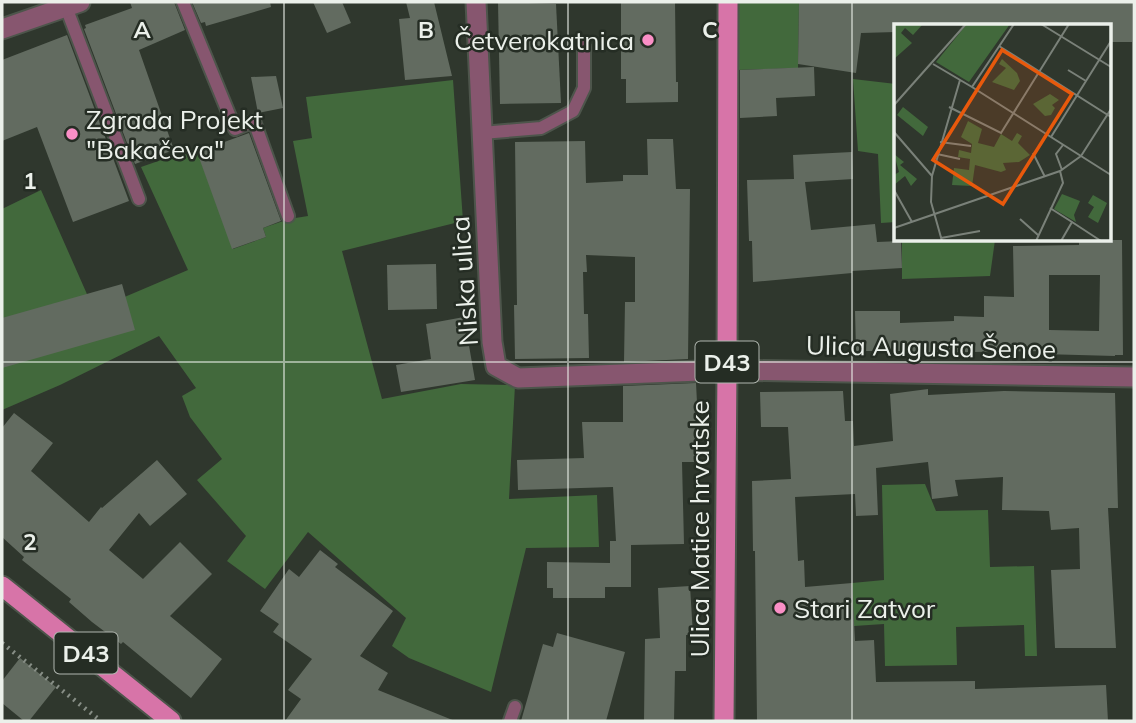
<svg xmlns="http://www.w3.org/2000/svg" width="1136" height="723" viewBox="0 0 1136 723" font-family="Mulish,sans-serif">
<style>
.green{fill:#42693c}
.building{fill:#626b60;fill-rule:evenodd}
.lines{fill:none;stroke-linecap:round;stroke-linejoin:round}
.service-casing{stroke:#4d554b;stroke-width:16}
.minor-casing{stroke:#4d554b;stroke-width:23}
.primary-casing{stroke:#4d554b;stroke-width:23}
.path{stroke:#878e86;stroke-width:4.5;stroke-dasharray:2 5;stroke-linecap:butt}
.service{stroke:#87566f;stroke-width:12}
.minor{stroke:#87566f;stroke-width:19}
.primary{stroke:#d774a8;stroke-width:19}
.grid{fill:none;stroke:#ebf0ea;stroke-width:2;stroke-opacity:0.55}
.poi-dot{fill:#fa8fc6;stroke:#252d24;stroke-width:2.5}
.labels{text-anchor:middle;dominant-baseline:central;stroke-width:5;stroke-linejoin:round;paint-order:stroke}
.shield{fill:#252d24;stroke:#b0b6af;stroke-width:2}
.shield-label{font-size:24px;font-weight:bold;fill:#ebf0ea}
.poi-label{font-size:26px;fill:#ebf0ea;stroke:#252d24;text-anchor:start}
.street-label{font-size:26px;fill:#ebf0ea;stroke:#252d24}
.inset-road{fill:none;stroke:#7a8179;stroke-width:2}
.view{fill:#e8590c;fill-opacity:0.15;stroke:#e8590c;stroke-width:3.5}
.inset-edge{fill:none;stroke:#ebf0ea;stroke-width:3.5}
.grid-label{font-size:23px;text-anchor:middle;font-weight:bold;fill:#ebf0ea;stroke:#252d24;stroke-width:5;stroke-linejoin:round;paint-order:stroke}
</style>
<rect width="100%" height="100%" fill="#2f372d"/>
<g class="green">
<polygon points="728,2 799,2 798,68 737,70"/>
<polygon points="853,79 896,84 896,222 881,223 878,154 858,151"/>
<polygon points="453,80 463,221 342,251 382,399 461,384 515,385 509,499 597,495 599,547 526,548 491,692 409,658 392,646 406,618 308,532 265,589 227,561 246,536 197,480 222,459 190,417 182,396 196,388 159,336 60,385 2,410 2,209 41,190 94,310 188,270 141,167 196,148 233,249 266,237 263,228 289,219 308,216 293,141 312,138 306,97"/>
<polygon points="902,240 995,240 990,276 902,279"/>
<polygon points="925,484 936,511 988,510 990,567 1034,566 1037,656 1025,656 1024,625 956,627 957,665 885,666 884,624 854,626 852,583 884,580 882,485"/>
</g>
<g class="building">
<polygon points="130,2 174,2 185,30 139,50 174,150 135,164 84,29 86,28 85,25 132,8"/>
<polygon points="192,2 270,2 271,7 206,26 205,22 201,23"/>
<polygon points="313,2 342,2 351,23 327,33"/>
<polygon points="406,2 434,2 452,76 405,80 399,19 410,18"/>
<polygon points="498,2 556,4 561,103 500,104"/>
<polygon points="621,2 675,2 676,82 678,82 678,102 626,103 626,79 621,79"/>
<polygon points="799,2 1132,2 1132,42 1110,42 1110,26 896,26 896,32 861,33 856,73 798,64"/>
<polygon points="67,35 129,201 73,222 37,127 2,141 2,60"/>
<polygon points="814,67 815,96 776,98 777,116 740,118 740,70"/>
<polygon points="276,76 283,108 258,113 251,77"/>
<polygon points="249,133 281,221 263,228 266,237 232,249 197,152"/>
<polygon points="647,139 673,139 676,189 690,189 688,359 624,362 625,302 635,302 635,257 586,255 587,272 583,272 584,314 588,314 589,358 515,359 514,305 517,305 515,142 585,141 586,183 623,181 623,175 648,175"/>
<polygon points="852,152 853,179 805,182 811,230 875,224 877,242 901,241 902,268 852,271 852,273 753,282 752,241 749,241 747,180 794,179 793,155"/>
<path d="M1079,240h43l1,115h-8v1l-73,-2v-3l-131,2v-2h-55l-1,-40h45v12l54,-2v-5l30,1v-21l30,1 -1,-51 66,-1zM1049,275h51l-1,56 -50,-1z"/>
<polygon points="436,264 437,309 388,310 387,265"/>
<polygon points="122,284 135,330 2,368 2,318"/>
<polygon points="464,317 475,380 401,392 396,365 431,359 426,324"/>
<polygon points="696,383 700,462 682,462 684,544 631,545 631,587 605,587 605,598 553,598 553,588 547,588 547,562 610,563 610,541 616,541 613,487 518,490 517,460 584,458 582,422 623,422 623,386"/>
<polygon points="928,389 928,395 1004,391 1115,393 1118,508 1108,508 1116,648 1055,648 1051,570 1080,569 1079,528 1051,530 1049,511 1002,510 1003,477 955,480 958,496 932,499 928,462 876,468 878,515 856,516 855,494 795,497 798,561 804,560 805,587 852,583 855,641 874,640 876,682 975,681 975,689 1106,685 1108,721 757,721 755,551 753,551 752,481 791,479 788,427 761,427 760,392 843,391 845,421 853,421 854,446 893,441 890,394"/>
<polygon points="14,413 53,443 31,471 89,522 101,507 102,508 157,460 187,494 150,526 139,513 109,550 143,579 180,542 212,574 170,616 222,659 191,698 123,642 121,644 92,622 69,602 71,599 22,560 24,557 2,537 2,428"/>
<polygon points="320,550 338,564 335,567 393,611 360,656 388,673 378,690 455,721 285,721 301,699 288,690 312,659 273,632 279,624 260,611 289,569 299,577"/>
<polygon points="690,586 693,635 686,635 686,671 675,671 674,721 644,721 645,639 660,638 658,588"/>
<polygon points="557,633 625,652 606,721 521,721 543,644 553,647"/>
<polygon points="20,658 56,687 29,721 24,721 2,703 2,681"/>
</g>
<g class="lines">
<g class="service-casing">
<g id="service">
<polyline points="183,2 235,129 254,121 288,216"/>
<polyline points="66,7 139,199"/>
<polyline points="482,133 541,128 573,111 584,88 584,47"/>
<polyline points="510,721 515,707"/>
</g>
</g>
<g class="minor-casing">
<g id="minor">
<polyline points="476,2 492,342 496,366 518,378 727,370 1134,377"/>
<polyline points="2,29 80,2"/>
</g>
</g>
<g class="primary-casing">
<g id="primary">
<polyline points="2,586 171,721"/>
<polyline points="724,721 727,370 728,2"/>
</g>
</g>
<polyline class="path" points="2,643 101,721"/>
<use href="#service" class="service"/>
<use href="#minor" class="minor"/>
<use href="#primary" class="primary"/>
</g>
<path class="grid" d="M284,2v719M568,2v719M852,2v719M2,362h1132"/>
<g class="poi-dot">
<circle cx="648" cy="40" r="7"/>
<circle cx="72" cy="134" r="7"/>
<circle cx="780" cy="608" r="7"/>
</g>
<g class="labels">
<g class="shield">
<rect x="695.5" y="341.5" width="63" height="41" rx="5"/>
<rect x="54.5" y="632.5" width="63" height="41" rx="5"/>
</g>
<g class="shield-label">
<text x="727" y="362">D43</text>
<text x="86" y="653">D43</text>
</g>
<g class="poi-label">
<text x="634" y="40" text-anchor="end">Četverokatnica</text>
<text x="86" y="119">Zgrada Projekt<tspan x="86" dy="30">"Bakačeva"</tspan></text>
<text x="794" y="608">Stari Zatvor</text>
</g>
<g class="street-label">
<text transform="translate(464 281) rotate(-94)">Niska ulica</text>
<text transform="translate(931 347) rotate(1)">Ulica Augusta Šenoe</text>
<text transform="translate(699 529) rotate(-90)">Ulica Matice hrvatske</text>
</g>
</g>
<g transform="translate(894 24)">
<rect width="217" height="217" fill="#2f372d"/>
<path d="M0,0h29l-10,11 -8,-7 -4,5 11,10 -18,16zM73,0h43l-41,58 -33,-20zM108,35l15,14 3,8 -6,9 -22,-8 14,-14 -7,-4zM156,70l9,6 -7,5 3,3 -4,7 -6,1 -12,-12zM9,83l25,20 -5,9 -26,-21zM74,97l14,8 -4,14 16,4 7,-13 11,7 5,-8 5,3 -4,7 12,12 -11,7 -16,1 3,7 -5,2 -26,-7 -3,21 -20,-1 2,-17 15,2 1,-11 -12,-2 1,-7 12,3 1,-9 -11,-7zM0,130l10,8 -4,3 17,14 -6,7 -6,-10 -11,9v-10l5,-3zM168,170l18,7 -6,14 2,7 -22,-13zM199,171l14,8 -9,20 -10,-6 6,-10 -6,-4z" fill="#42693c"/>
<path class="inset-road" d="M120,0l-42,63 139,88M147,0l70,43M105,22l112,71M39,40l39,23M174,46l18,11M0,81l72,-81M55,83l52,26 68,-109M0,108l38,44M157,113l60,-96M46,118l31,4M139,129l12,24M43,130l23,5M187,132l30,-47M168,146l-6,-16 7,-9M0,166l18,32M156,184l22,14 -11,19M126,195l18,16M178,198l29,19M0,204l166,-57 21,-15M47,214l39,-7M48,217l-11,-39 1,-26 28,-96M142,217l27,-58 -3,-12"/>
<path class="view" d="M108,26l70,44 -69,110 -70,-44z"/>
<rect width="217" height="217" class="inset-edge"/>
</g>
<g class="grid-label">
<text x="142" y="38">A</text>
<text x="426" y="38">B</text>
<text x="710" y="38">C</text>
<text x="30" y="189">1</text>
<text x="30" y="550">2</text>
</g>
<rect width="1136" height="723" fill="none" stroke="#ebf0ea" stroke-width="7"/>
</svg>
